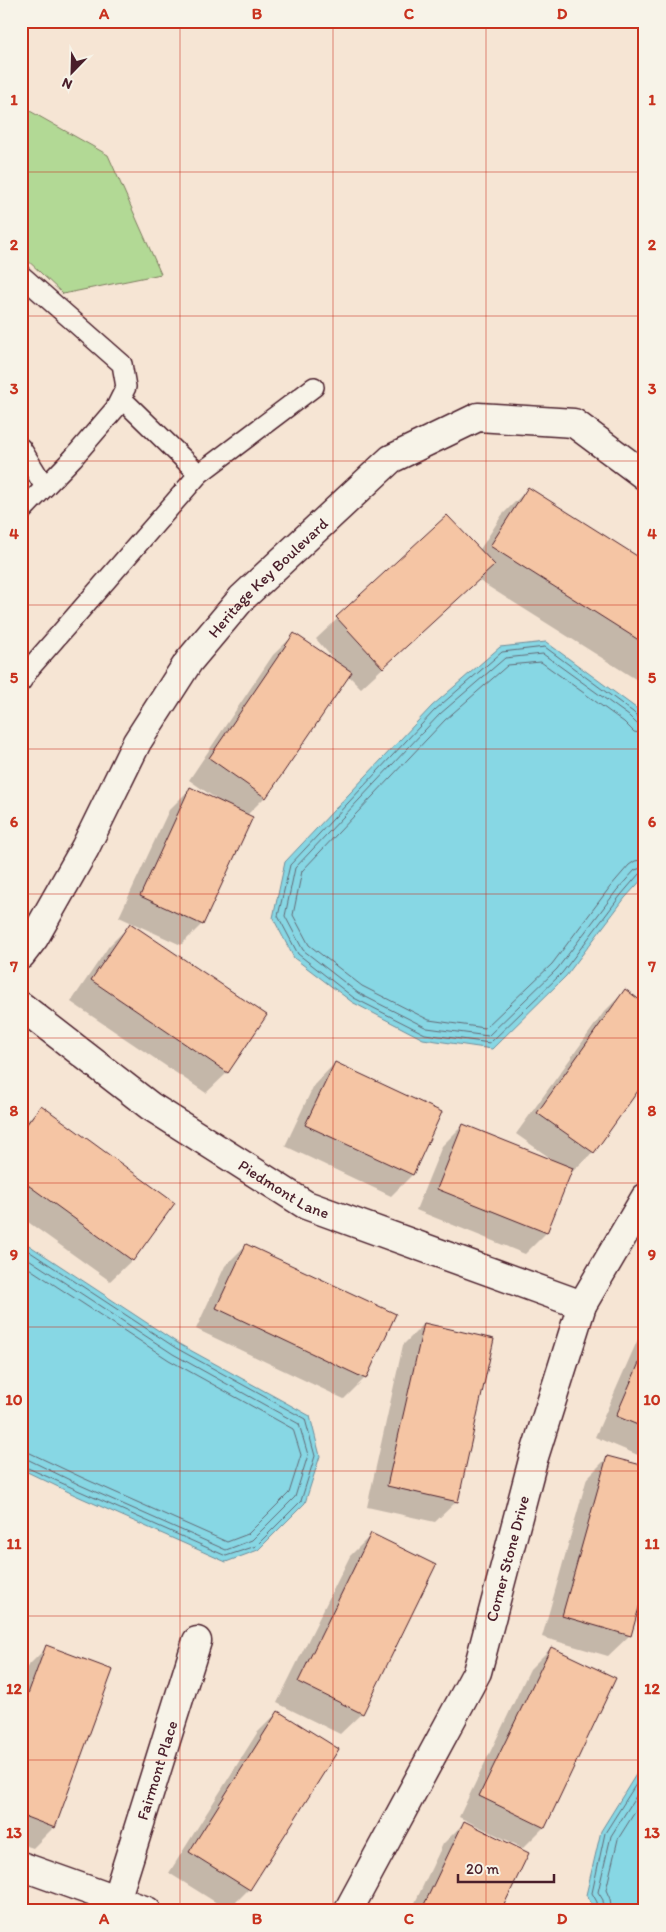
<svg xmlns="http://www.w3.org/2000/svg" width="666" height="1932" viewBox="0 0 666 1932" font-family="Itim,sans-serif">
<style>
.green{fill:#b2d995;stroke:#7e7c60}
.water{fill:#87d7e4;stroke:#6f8d9a}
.shadow{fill:#0003}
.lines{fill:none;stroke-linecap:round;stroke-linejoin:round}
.shore{stroke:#626975;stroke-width:1}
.building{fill:#f5c5a4;stroke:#4a1f2b}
.lane-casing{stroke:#4a1f2b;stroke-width:22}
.street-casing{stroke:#4a1f2b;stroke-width:31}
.lane{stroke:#f7f3e8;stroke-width:19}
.street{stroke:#f7f3e8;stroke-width:28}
.grid{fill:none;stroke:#c8321e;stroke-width:1;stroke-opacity:0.55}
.labels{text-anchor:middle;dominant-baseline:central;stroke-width:4.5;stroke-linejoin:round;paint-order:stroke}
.street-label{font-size:16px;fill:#4a1f2b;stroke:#f7f3e8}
.neatline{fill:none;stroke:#c8321e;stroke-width:2}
.grid-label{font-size:16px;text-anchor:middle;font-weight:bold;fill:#c8321e}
</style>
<rect width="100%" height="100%" fill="#f6e5d4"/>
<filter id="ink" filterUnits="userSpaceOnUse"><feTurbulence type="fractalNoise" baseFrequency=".02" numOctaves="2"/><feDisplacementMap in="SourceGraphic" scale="10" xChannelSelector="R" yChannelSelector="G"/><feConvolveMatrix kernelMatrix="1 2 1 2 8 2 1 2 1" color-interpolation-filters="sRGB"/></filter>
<g filter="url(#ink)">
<polygon class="green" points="21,106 108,155 161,274 63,294 21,254"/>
<g class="water">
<polygon points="546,642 636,708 645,717 645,876 625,898 566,976 492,1049 423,1039 352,1002 294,958 273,918 285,862 432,706 500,647"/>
<polygon points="21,1240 179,1344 310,1416 320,1456 305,1503 258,1550 226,1562 75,1495 21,1469"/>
<polygon points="645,1760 645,1911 593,1911 592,1904 586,1895 601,1831"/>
</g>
<g class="shadow">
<polygon points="528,489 645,563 645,685 478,580 361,688 348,675 265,797 247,815 202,924 181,945 119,917 169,810 190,789 217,801 218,800 189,780 273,655 295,634 335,661 316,639 447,516 479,551 502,515"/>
<polygon points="130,925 228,1072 206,1093 71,1002 109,946"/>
<polygon points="645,988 645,1003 638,995"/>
<polygon points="625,991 645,1079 593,1152 571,1173 570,1173 546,1233 525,1254 416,1210 442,1146 463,1125 553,1160 516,1134 604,1012"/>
<polygon points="335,1063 412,1175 391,1196 285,1146 314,1085"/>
<polygon points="41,1107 174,1203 132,1260 110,1281 21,1217 21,1127"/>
<polygon points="246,1245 365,1378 344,1399 196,1329 225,1266"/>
<polygon points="645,1323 645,1458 595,1437"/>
<polygon points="424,1324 457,1501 435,1522 367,1507 403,1345"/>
<polygon points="608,1457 630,1635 608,1656 542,1637 587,1478"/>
<polygon points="371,1535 434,1565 362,1713 340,1734 277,1703 350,1556"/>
<polygon points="47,1647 54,1827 33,1848 21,1844 21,1680 26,1668"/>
<polygon points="551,1648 544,1827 523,1848 459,1817 530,1669"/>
<polygon points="278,1712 249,1889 228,1910 169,1873 257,1733"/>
<polygon points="464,1823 500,1911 411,1911 443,1844"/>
</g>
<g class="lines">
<g class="shore">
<polyline points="645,720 640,719 633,712 545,647 502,652 435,710 290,865 278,916 298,954 354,998 425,1034 490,1043 562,973 621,895 639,874 645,873"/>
<polyline points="645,726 637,724 629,716 543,654 505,658 440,714 295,868 285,916 303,950 358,993 427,1028 488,1036 557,969 617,890 635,870 645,867"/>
<polyline points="645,734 634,732 624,722 541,662 508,665 445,720 302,871 293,915 309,945 362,986 429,1020 485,1028 552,964 610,887 629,865 635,861 645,859"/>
<polyline points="21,1246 176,1348 305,1419 315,1456 301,1501 256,1546 226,1556 21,1465"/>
<polyline points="21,1254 173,1354 299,1424 308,1455 295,1497 252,1540 226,1550 80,1485 27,1459 21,1458"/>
<polyline points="21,1263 169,1360 293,1429 301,1455 289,1493 248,1534 227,1542 83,1478 30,1453 21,1451"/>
<polyline points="598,1911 597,1902 592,1893 605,1833 645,1770"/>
<polyline points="604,1911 603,1900 598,1892 611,1836 645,1782"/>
<polyline points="612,1911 610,1899 606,1890 618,1839 645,1796"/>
</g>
</g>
<g class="building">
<polygon points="528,487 645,561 645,644 490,546"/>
<polygon points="447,515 495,565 383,668 336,617"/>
<polygon points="294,633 352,672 266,798 209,758"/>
<polygon points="190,787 253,817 203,925 140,896"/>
<polygon points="130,923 267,1015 228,1073 91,980"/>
<polygon points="625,989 645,1004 645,1081 594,1153 537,1113"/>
<polygon points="335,1062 442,1112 413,1175 305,1125"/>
<polygon points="41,1105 175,1203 133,1261 21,1180 21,1132"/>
<polygon points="463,1124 573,1168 547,1233 437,1189"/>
<polygon points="246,1244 396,1314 366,1379 216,1308"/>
<polygon points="424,1323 494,1339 458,1502 387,1486"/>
<polygon points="645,1349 645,1428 616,1416"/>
<polygon points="607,1456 645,1466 645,1586 631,1636 562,1616"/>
<polygon points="371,1533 436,1565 363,1714 298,1682"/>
<polygon points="46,1645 113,1670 55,1828 21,1815 21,1713"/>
<polygon points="551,1647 616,1678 545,1828 479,1796"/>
<polygon points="278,1711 339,1749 250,1890 189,1852"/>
<polygon points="464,1821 529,1853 501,1911 421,1911"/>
</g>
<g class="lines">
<g class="lane-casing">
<g id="lane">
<polyline points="21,275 122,364 126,387 115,409 73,458 21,512"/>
<polyline points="121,398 199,474"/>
<polyline points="21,448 45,487"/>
<polyline points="21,682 31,667 199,474 314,387"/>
</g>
</g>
<g class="street-casing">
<g id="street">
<path id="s1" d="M21,955l13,-17 51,-90 52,-106 52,-81 53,-63 149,-139 87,-42 96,6 71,53"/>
<path id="s2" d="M21,1006l129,100 156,99 276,100"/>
<polyline points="21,1866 147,1911"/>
<path id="s3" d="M116,1900l81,-259"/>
<path id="s4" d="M348,1911l129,-239 56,-212 49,-155 63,-107"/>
</g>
</g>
<use href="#lane" class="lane"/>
<use href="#street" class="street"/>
</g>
</g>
<path class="grid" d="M180,21v1890M333,21v1890M486,21v1890M21,172h624M21,316h624M21,461h624M21,605h624M21,749h624M21,894h624M21,1038h624M21,1183h624M21,1327h624M21,1471h624M21,1616h624M21,1760h624"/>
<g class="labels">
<g class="street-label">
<text stroke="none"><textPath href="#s1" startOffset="454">Heritage Key Boulevard</textPath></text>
<text stroke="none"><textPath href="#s2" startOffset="321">Piedmont Lane</textPath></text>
<text stroke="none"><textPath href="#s4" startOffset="389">Corner Stone Drive</textPath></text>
<text stroke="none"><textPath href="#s3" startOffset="136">Fairmont Place</textPath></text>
</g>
</g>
<rect width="666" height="1932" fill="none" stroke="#f7f3e8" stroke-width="55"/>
<g transform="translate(72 72) rotate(203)" stroke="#f7f3e8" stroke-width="4" paint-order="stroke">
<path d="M0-4L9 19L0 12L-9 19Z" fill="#4a1f2b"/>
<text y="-8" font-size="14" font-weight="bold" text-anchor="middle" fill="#4a1f2b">N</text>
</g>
<path d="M458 1874v8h96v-8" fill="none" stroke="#4a1f2b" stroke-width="2.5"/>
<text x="466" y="1874" font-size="15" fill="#4a1f2b" stroke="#f7f3e8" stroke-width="4" paint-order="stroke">20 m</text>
<rect x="28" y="28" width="610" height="1876" class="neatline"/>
<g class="grid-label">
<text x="104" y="19">A</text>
<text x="257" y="19">B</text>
<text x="409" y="19">C</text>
<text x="562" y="19">D</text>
<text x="14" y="105">1</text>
<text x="652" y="105">1</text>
<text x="14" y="250">2</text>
<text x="652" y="250">2</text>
<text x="14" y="394">3</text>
<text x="652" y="394">3</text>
<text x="14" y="539">4</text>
<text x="652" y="539">4</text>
<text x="14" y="683">5</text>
<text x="652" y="683">5</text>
<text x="14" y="827">6</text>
<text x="652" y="827">6</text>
<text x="14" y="972">7</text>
<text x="652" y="972">7</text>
<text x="14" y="1116">8</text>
<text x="652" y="1116">8</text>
<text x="14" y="1260">9</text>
<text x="652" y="1260">9</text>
<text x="14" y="1405">10</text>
<text x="652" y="1405">10</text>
<text x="14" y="1549">11</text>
<text x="652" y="1549">11</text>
<text x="14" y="1694">12</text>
<text x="652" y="1694">12</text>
<text x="14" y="1838">13</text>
<text x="652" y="1838">13</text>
<text x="104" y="1924">A</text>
<text x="257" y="1924">B</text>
<text x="409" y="1924">C</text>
<text x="562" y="1924">D</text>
</g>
</svg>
